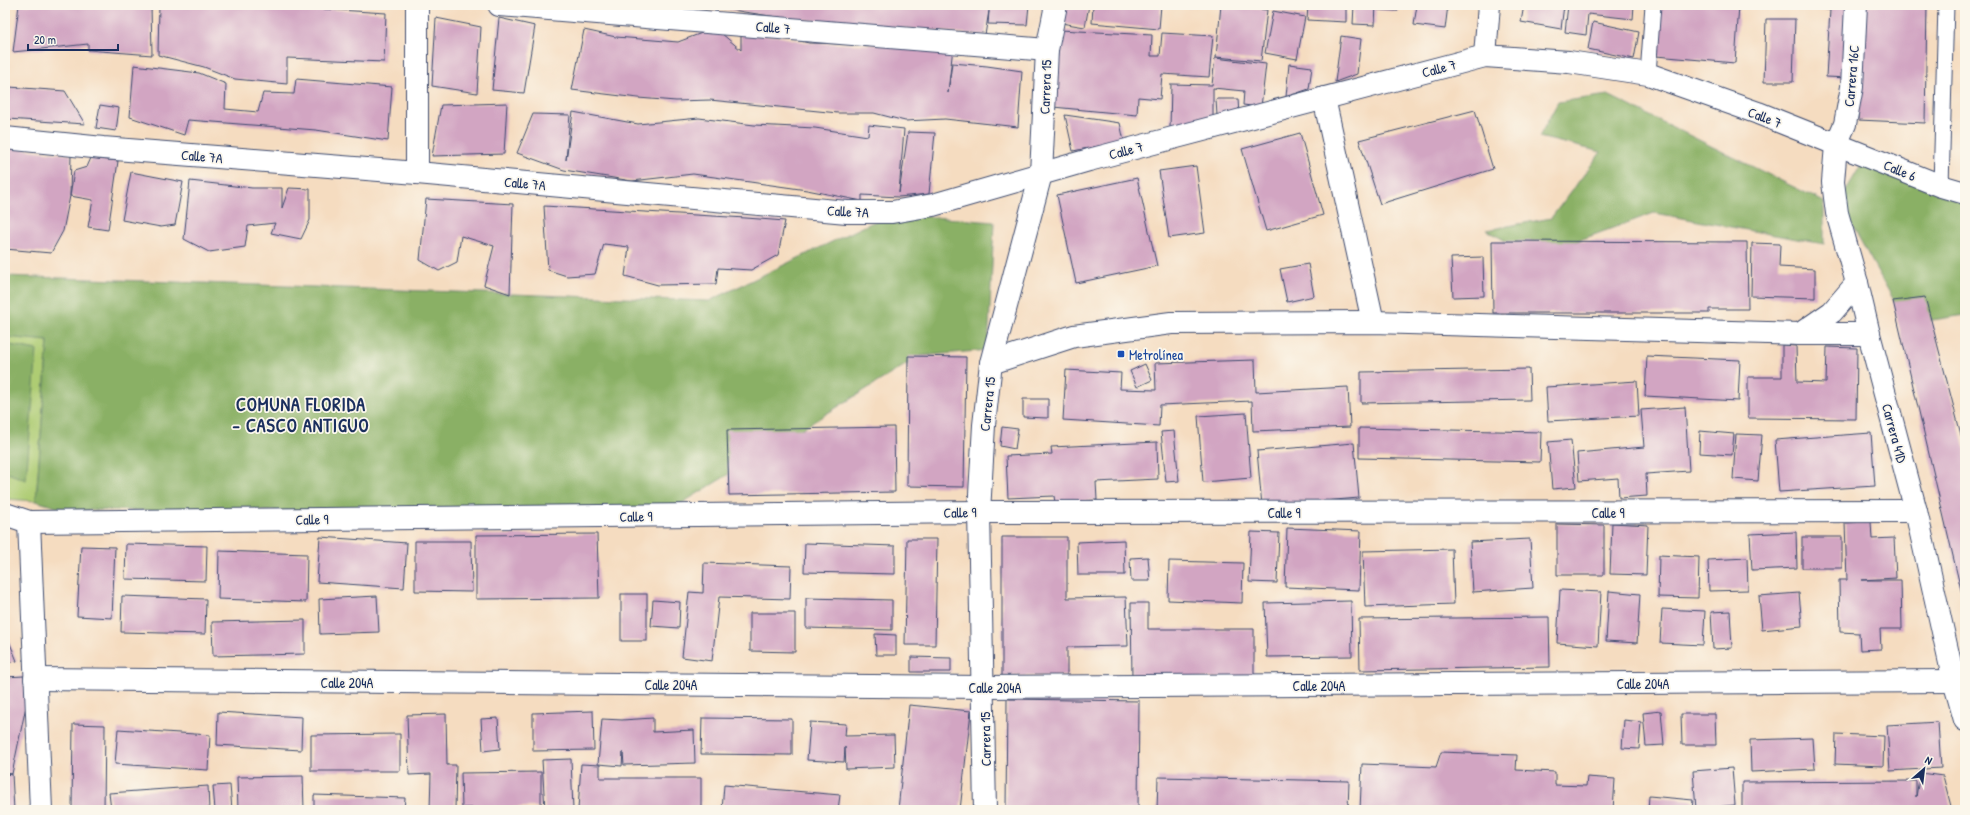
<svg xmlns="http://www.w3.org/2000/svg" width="1970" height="815" viewBox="0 0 1970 815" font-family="'Patrick Hand',sans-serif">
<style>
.green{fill:#aecc73;stroke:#647e68}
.forest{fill:#8ab065;stroke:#527062}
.building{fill:#d2a5c2}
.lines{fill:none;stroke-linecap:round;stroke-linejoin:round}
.lane-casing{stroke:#3c496d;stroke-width:17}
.street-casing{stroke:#3c496d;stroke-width:24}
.lane{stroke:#fff;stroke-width:15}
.street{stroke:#fff;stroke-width:22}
.transit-dot{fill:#1a4fb4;stroke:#fbf7ec;stroke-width:1.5}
.labels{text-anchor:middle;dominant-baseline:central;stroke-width:3.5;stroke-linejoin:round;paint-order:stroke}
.street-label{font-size:14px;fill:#1b2f5e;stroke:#fbf7ec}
.transit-label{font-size:14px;fill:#164399;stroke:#fbf7ec;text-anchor:start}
.district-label{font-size:18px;font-weight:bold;letter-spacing:1px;fill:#1b2f5e;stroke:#fbf7ec}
</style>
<rect width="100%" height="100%" fill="#fbf7ec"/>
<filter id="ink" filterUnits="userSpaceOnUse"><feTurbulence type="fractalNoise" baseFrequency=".025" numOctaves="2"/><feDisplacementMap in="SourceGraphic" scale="8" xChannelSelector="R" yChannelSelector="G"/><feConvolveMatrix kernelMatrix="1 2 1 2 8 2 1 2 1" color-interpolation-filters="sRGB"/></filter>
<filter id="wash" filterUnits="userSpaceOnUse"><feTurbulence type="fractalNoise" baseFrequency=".012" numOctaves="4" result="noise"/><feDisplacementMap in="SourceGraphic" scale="16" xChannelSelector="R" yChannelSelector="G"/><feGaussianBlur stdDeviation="0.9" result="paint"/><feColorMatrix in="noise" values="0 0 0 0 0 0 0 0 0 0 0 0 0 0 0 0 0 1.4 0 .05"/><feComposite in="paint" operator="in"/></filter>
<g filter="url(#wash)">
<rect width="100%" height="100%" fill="#f5dcc0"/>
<polygon class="green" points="5,335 48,341 36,501 5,499"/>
<g class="forest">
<polygon points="1608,95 1824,202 1824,244 1654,213 1533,257 1487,230 1551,218 1601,152 1539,137 1558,102"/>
<polygon points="1864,160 1909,182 1965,204 1965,315 1907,324 1839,202"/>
<polygon points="921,216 994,222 988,350 920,356 666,513 65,510 36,501 48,341 5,337 5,276 709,301 873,222"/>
<polygon points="5,344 37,350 26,480 5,472"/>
</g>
<g id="blocks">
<g class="building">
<polygon points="19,5 151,5 152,55 88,50 88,44 13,52"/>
<polygon points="159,5 260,5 386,13 384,62 287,58 287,84 235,79 204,67 158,55"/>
<polygon points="669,5 1029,5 1027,25 988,24 989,11 985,35 777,17 712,7 683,8"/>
<polygon points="1064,5 1089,5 1085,27 1061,23"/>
<polygon points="1093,5 1161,5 1159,29 1092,23"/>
<polygon points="1165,5 1191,5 1191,8"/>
<polygon points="1221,5 1267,10 1261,61 1216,57"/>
<polygon points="1308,5 1346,5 1346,22 1307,20"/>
<polygon points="1354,5 1376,5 1375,25 1353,24"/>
<polygon points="1379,5 1398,5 1398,11 1378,10"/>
<polygon points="1417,5 1448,5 1445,29 1414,25"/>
<polygon points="1524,5 1564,5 1561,29 1521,22"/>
<polygon points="1568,5 1634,5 1633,19 1588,14 1586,35 1565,32"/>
<polygon points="1660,5 1739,5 1735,63 1656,56"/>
<polygon points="1776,5 1852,5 1848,78 1826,77 1830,10"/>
<polygon points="1861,5 1927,5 1925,123 1858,120"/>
<polygon points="1273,11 1305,17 1297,59 1265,53"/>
<polygon points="436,18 481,27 477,93 432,86"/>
<polygon points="499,18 535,26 524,93 492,90"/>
<polygon points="1766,19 1795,19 1793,82 1764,82"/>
<polygon points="1593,22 1639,32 1634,59 1588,49"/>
<polygon points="715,28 741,50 741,34 777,36 809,43 953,47 948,93 952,63 987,66 1022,71 1018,127 945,119 905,121 874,113 838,113 710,100 676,101 638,98 572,90 584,30 616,37 678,42"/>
<polygon points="1060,30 1152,35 1151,56 1160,56 1162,33 1213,36 1209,77 1162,74 1160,99 1138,97 1137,115 1053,107"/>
<polygon points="1341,36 1361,39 1357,74 1335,82"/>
<polygon points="1215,58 1266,64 1261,107 1243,105 1244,91 1213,88 1213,117 1170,129 1171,84 1212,85"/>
<polygon points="1289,64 1312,67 1309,89 1286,97"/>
<polygon points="134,65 199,73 226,84 225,109 258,112 263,93 294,94 296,79 392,87 388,141 316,130 188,120 184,135 130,117"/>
<polygon points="9,87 65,91 85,124 7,119"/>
<polygon points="1216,99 1238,99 1239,115 1217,116"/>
<polygon points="507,103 504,154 432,156 441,105"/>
<polygon points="100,105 119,108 116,131 96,128"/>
<polygon points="1475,110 1493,169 1380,204 1359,140"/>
<polygon points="573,112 638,124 699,118 754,125 815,128 868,136 869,125 904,129 899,193 908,132 935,133 929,194 898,197 862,195 862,201 807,190 693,174 632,181 564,170 517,153 533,114 570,115 566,160"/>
<polygon points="1065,115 1120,123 1124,141 1073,151"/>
<polygon points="1300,133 1323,215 1266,231 1242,149"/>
<polygon points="5,147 71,155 70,196 74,171 87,167 91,158 118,161 108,230 88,227 93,200 70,196 63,231 51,253 5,249"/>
<polygon points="1196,166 1205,233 1169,238 1159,171"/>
<polygon points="131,172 183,182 175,225 161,227 122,220"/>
<polygon points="1137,178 1157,266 1076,283 1057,195"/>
<polygon points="190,181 252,188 282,188 282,208 289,188 310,189 310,220 301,239 271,233 275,223 248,226 245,247 209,252 184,239"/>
<polygon points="426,199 513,204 510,294 484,285 494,246 461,236 457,262 439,271 420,260"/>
<polygon points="544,206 746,218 785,221 778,255 751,270 718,268 716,284 658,285 625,276 629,247 604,244 595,274 567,276 548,270"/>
<polygon points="1492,241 1747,242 1748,309 1709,309 1709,313 1493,313"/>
<polygon points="1752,243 1780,244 1779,267 1815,269 1815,298 1751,296"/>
<polygon points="1483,257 1484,296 1453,297 1451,258"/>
<polygon points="1308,264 1314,296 1287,302 1280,269"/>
<polygon points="1925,297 1965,450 1965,607 1893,301"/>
<polygon points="1782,345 1796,346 1797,382 1826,383 1827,347 1857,348 1856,419 1748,418 1748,377 1782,377"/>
<polygon points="908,356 966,357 964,487 907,486"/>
<polygon points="1647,356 1740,360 1738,401 1645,396"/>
<polygon points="1255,360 1256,392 1348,387 1350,427 1253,431 1252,401 1160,405 1159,426 1063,420 1066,370 1121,373 1120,389 1156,390 1155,363"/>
<polygon points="1145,364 1152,380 1137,387 1130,371"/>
<polygon points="1529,369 1530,400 1361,403 1361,372"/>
<polygon points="1637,381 1639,416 1548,421 1546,387"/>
<polygon points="1023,399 1048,399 1048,418 1023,417"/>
<polygon points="1685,407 1689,471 1646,474 1647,496 1619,498 1618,478 1579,481 1577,453 1644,447 1641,410"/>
<polygon points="1246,413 1251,478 1203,482 1198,416"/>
<polygon points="894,427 895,492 729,495 727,430"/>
<polygon points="1002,427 1018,429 1015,449 1000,446"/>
<polygon points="1359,428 1541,432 1540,462 1359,458"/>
<polygon points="1174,431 1179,481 1166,482 1161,432"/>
<polygon points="1700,431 1734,434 1732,455 1699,453"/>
<polygon points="1871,433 1875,486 1779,492 1775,440"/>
<polygon points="1736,434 1762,435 1758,481 1733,479"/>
<polygon points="1571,440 1576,487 1552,489 1548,442"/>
<polygon points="1157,442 1158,479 1096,482 1097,500 1055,502 1054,496 1008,498 1006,456 1052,454 1051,447"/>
<polygon points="1354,443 1359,498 1262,506 1257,451"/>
<polygon points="1871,522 1872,539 1894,538 1896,578 1861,580 1901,580 1902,629 1880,629 1881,649 1860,650 1859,633 1840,632 1839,580 1847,580 1845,523"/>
<polygon points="1612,523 1648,525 1646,575 1610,574"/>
<polygon points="1557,524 1604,525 1604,575 1557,575"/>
<polygon points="1287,528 1361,531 1359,590 1285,587"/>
<polygon points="1251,532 1279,533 1277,583 1249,582"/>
<polygon points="1796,532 1797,568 1752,570 1750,534"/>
<polygon points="597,534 599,598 476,599 476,535"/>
<polygon points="320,537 407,543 404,588 317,582"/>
<polygon points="1002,537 1067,537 1067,598 1126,597 1128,646 1067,647 1067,676 1002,676"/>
<rect x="1802" y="537" width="40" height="31"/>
<polygon points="907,539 937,539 935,645 905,645"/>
<polygon points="1530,539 1533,588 1473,592 1470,542"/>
<polygon points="1124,540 1125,575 1078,575 1077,542"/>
<polygon points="415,541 471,541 472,592 415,591"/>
<polygon points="805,543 895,546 895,574 804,572"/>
<polygon points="126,544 207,546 206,581 125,579"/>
<polygon points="81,546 115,547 112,618 77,616"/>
<polygon points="1452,549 1454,604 1365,607 1363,551"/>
<polygon points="219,551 307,554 306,602 218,599"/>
<polygon points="1659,555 1699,557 1698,598 1658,597"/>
<polygon points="1148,557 1150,581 1131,581 1130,558"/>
<polygon points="1747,558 1748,590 1709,591 1708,560"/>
<polygon points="1169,561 1243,563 1242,603 1168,600"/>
<polygon points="704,563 791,566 790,599 719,597 712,661 682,657 689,592 703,593"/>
<polygon points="1560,590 1601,592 1598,646 1557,643"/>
<polygon points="1609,591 1640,594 1637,643 1606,641"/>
<polygon points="1799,593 1802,626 1762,630 1759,596"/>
<rect x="621" y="594" width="26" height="47"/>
<polygon points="122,596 206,599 205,634 121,632"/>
<polygon points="377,596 379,632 320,634 319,599"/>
<polygon points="806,598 892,600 892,630 806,628"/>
<polygon points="653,600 680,602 679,628 651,626"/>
<polygon points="1351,601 1352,656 1267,657 1265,603"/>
<polygon points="1131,603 1148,603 1148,629 1254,629 1254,678 1132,678"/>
<polygon points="1662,609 1705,611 1703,645 1660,643"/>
<polygon points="1730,611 1732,648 1713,649 1711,612"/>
<polygon points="750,613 795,613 795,652 750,651"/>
<polygon points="1549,617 1550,667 1360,670 1359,619"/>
<polygon points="305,620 305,654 213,656 212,622"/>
<polygon points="5,631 17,661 5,663"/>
<polygon points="875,634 896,635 896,655 876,655"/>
<polygon points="911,657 951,658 951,672 911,672"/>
<polygon points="24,676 26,706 12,774 14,810 5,810 5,775 12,774 5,773 5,677"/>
<polygon points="1007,699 1139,701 1138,810 1006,810"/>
<polygon points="909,705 971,711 960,810 898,810"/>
<polygon points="593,711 594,750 533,751 533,713"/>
<polygon points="1661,711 1664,745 1646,746 1643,713"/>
<polygon points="218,712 302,717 301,750 217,745"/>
<polygon points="446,714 447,765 456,765 455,810 430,810 431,774 409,775 407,715"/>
<polygon points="1681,714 1715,714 1716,745 1682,745"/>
<polygon points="498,718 500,749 483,751 481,719"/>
<polygon points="653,718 653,732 694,730 695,763 624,765 623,752 622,766 598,764 602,719 622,720"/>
<polygon points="702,718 792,719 792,755 701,754"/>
<polygon points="1624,720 1641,722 1639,749 1622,748"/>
<polygon points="810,722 846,724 845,736 894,735 895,767 846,769 845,747 844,762 807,760"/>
<polygon points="1938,722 1941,768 1890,771 1887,725"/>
<polygon points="73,724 105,725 104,810 72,810"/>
<polygon points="118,729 210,735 208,770 115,764"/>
<polygon points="400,734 400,771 311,771 311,735"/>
<polygon points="1836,734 1884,736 1883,766 1835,764"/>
<polygon points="1813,738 1815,769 1751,772 1750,740"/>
<polygon points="1441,752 1517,755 1516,770 1555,772 1555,785 1586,786 1587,777 1615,779 1613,810 1360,810 1362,764 1436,767"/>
<polygon points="571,759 573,810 545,810 542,760"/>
<polygon points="581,764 600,765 600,778 701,778 701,810 578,810"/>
<polygon points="1732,768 1735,805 1696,809 1693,771"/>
<polygon points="541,772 541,807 462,808 461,773"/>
<polygon points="1920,773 1943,776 1952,810 1742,810 1742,782 1916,781 1916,797"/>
<polygon points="303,776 304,810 238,810 237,777"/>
<polygon points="1158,777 1349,781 1348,810 1157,810"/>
<polygon points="230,785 232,810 215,810 213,786"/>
<polygon points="724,785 840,795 838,810 722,810"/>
<polygon points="208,786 209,810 111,810 109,793"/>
<polygon points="314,795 405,798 404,810 314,810"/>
<polygon points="1649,796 1693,800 1692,810 1648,810"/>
</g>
</g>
</g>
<g filter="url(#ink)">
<use href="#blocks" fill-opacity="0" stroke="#3c496d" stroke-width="1"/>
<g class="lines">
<g class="lane-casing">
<g id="lane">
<polyline points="1648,74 1653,5"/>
<polyline points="1941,186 1946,5"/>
</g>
</g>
<g class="street-casing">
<g id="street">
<polyline points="499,5 1047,50"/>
<polyline points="1856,5 1852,87 1845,124 1836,145 1833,182 1837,213 1857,283 1869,334 1916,511 1954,681 1965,720"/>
<polyline points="1485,56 1489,5"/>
<polyline points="1324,98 1373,322"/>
<polyline points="5,138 103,148 417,173 847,212 892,212 933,205 1089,160 1485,56 1569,62 1648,74 1758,113 1941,186 1965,193"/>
<polyline points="417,173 417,5"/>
<polyline points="1800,334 1832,312 1857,283"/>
<polyline points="991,363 1074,336 1171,323 1373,322 1800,334 1869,334"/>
<polyline points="5,514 29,522 979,512 1916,511"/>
<polyline points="29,522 41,810"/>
<polyline points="35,679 984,687 1954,681"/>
<polyline points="985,810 979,512 984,425 991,363 1041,174 1047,50 1056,5"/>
</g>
</g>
<use href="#lane" class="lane"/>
<use href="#street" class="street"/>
</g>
</g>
<rect class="transit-dot" x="1117" y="350" width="8" height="8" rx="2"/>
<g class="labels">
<g class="street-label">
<text transform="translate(773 27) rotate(5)">Calle 7</text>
<text transform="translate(1439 68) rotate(-15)">Calle 7</text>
<text transform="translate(1851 76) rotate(-85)">Carrera 16C</text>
<text transform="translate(1045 87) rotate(-88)">Carrera 15</text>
<text transform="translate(1765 117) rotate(21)">Calle 7</text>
<text transform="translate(1126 150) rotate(-15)">Calle 7</text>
<text transform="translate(202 156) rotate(5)">Calle 7A</text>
<text transform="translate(1900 170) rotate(22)">Calle 6</text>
<text transform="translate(525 183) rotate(5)">Calle 7A</text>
<text transform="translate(848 211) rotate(3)">Calle 7A</text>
<text transform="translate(987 404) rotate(-84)">Carrera 15</text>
<text transform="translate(1895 433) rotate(75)">Carrera 41D</text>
<text transform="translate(960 512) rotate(-1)">Calle 9</text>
<text x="1284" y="512">Calle 9</text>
<text x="1608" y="512">Calle 9</text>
<text transform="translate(636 516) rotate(-1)">Calle 9</text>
<text transform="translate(312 519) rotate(-1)">Calle 9</text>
<text x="347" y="682">Calle 204A</text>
<text x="1643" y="683">Calle 204A</text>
<text x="671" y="684">Calle 204A</text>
<text x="1319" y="685">Calle 204A</text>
<text x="995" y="687">Calle 204A</text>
<text transform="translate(985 739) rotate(-91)">Carrera 15</text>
</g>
<g class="transit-label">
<text x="1129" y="354">Metrolínea</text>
</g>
<g class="district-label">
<text x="301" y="404">COMUNA FLORIDA<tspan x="301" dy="21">- CASCO ANTIGUO</tspan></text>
</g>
</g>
<rect width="1970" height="815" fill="none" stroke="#fbf7ec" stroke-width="20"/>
<g transform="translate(1924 769) rotate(28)" stroke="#fbf7ec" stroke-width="3" paint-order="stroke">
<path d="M0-3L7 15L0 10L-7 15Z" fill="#1b2f5e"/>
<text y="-6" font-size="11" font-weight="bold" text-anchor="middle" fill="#1b2f5e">N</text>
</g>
<path d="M28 44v6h90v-6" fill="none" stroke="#1b2f5e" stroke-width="2"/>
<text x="34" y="44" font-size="12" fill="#1b2f5e" stroke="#fbf7ec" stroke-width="3" paint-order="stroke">20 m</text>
</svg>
